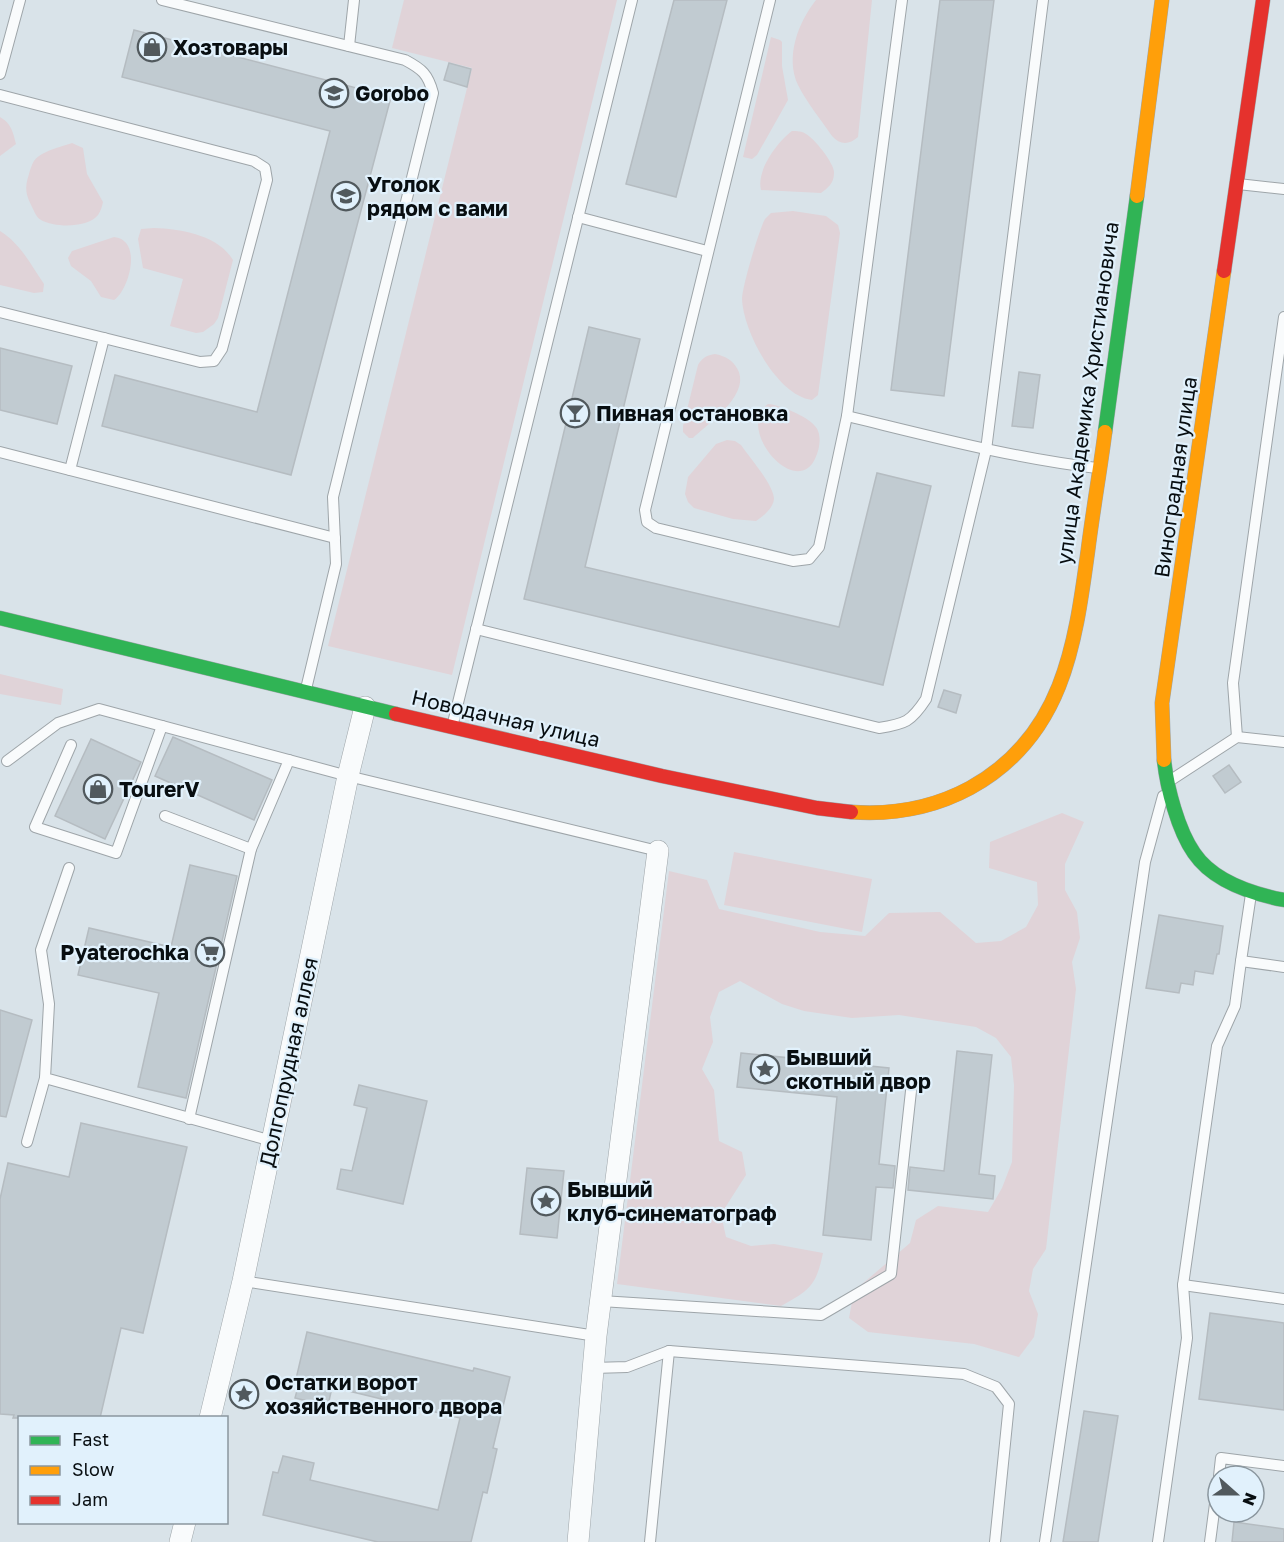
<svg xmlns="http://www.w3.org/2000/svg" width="1284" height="1542" viewBox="0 0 1284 1542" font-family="'Golos Text',sans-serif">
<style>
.green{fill:#e0d3d8}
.building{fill:#c1cbd1;stroke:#b5bcc1;stroke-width:1.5}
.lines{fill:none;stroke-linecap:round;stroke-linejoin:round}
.lane-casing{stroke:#9ea5a9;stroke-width:12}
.street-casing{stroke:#9ea5a9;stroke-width:22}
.fast-casing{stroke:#9ea5a9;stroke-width:15}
.slow-casing{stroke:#9ea5a9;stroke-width:15}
.jam-casing{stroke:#9ea5a9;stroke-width:15}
.lane{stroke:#f9fbfc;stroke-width:10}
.street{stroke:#f9fbfc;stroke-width:21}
.fast{stroke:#30b455;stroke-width:14}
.slow{stroke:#ff9f0a;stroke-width:14}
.jam{stroke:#e5322d;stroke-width:14}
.labels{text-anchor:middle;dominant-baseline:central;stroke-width:4.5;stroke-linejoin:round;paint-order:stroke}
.poi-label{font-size:21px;font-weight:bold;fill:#080e11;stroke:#e1f1fc;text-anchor:start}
.street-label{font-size:21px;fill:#080e11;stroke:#e1f1fc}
</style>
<rect width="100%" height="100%" fill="#d9e3e9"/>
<g class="green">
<polygon points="404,0 617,0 452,675 328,646 472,68 392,48"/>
<path d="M816,0h56l-14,137c-9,8 -18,8 -26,-1 -11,-16 -25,-33 -34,-51 -13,-28 0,-62 18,-85z"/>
<polygon points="771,37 780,40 782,42 782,66 788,100 757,155 752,159 743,157"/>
<path d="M0,117c11,6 13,15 16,27l-16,12z"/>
<path d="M792,131c5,0 10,0 14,3 8,4 29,30 28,39 0,10 -6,15 -13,20l-60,-3c-5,-19 16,-48 31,-59z"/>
<path d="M72,143l11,5 4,26 16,28c-1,4 -2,9 -5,13 -10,13 -43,13 -57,5 -4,-2 -6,-7 -8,-11 -7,-14 -9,-20 -4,-35 1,-4 3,-10 5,-13 7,-10 27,-14 38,-18z"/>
<path d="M793,211l33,5 12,9 2,8 -22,162 -6,5c-35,-4 -69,-69 -70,-101 0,-12 17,-69 23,-80l6,-6z"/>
<path d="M154,228c27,1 64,7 79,32l-15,58 -4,6 -11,8 -7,1 -26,-7 13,-47 -40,-11 -5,-29 3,-10z"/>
<path d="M0,231c20,12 31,34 44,53l-1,8 -9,1 -34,-8z"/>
<path d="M114,237c30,3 14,55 0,63l-13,-3 -10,-16 -20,-15 -3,-8 4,-7z"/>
<path d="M715,354c10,2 18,6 23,16 12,25 -29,53 -45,68h-4l-6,-6v-6l15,-61c4,-7 9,-10 17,-11z"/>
<path d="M768,404c12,1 38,12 46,21 10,9 5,29 -2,39 -23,29 -76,-38 -44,-60z"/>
<path d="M727,440l8,1 6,4c8,12 33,40 33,54 -1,10 -11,17 -18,22l-23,-2 -39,-11 -6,-6 -3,-8 3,-17 28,-33z"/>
<polygon points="0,674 63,689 61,705 0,694"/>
<path d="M1062,813l22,9 -19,42v26l12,22 3,26 -8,24 4,27 -30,260 -13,20 -4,22 9,23 -4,23 -15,20 -45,-13 -106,-12 -19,-14 5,-27 56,-48 6,-23 22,-14 50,6 14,-24 10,-26 2,-77 -3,-28 -15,-19 -20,-11 -77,-12 -47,3 -48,-7 -22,-7 -42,-23 -21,11 -9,25 3,25 -11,27 12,21 5,51 23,11 4,23 -25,39 5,23 25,9 23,-2 49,9c-7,33 -13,37 -42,53l-164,-22 52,-413 38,9 12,29 101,23 45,4 24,-23 51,-1 36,31 25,-2 25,-14 12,-22 -1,-23 -48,-14 1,-26z"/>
<polygon points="734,852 872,879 862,932 724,905"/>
</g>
<g class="building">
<polygon points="674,0 727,0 676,197 626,184"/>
<polygon points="940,0 994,0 944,396 891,390"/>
<polygon points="134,30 391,97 291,475 102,426 115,375 257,412 330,131 122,77"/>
<polygon points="449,63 471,69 467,87 444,80"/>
<polygon points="589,327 640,339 585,567 839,627 877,473 931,486 883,685 524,599"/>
<polygon points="0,348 72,366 57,424 0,410"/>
<polygon points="1019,372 1040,375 1033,428 1012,426"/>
<polygon points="944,690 961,695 956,713 938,707"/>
<polygon points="173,737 272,780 254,820 155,776"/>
<polygon points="91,739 141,762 105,839 55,816"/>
<polygon points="1229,765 1241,782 1225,793 1213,776"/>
<polygon points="190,865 237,876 186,1098 138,1087 159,993 78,975 89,928 171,947"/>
<polygon points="1159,915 1223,926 1219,954 1217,954 1213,974 1195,971 1193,985 1181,983 1179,993 1146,988"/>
<polygon points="0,1010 32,1020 6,1117 0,1116"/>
<polygon points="957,1051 992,1055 979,1174 995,1176 993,1199 908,1190 910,1167 944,1171"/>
<polygon points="741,1053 889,1068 879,1164 895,1166 893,1188 876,1187 871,1240 823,1235 837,1097 737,1087"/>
<polygon points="359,1085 427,1101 403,1204 337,1189 341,1169 352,1171 367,1108 354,1105"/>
<polygon points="81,1123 187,1147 143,1333 121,1328 100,1418 13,1418 14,1415 0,1414 0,1199 8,1163 69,1177"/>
<polygon points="527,1168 564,1171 557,1238 520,1234"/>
<polygon points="1210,1313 1284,1323 1284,1410 1199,1399"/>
<polygon points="307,1332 473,1371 474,1368 510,1377 493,1448 497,1449 487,1493 483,1492 471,1542 378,1542 263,1515 273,1472 278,1473 283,1456 314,1463 310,1480 438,1510 460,1418 332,1387 328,1406 295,1398 300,1380 296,1379"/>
<polygon points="1084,1411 1118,1416 1098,1542 1063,1542"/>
<polygon points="1234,1522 1284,1529 1284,1542 1232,1542"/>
</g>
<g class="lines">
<g class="lane-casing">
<g id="lane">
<path d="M162,0l243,60c17,9 23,14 28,33l-100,404 3,67 -30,125"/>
<polyline points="770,0 645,510 647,522 656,528 793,561 809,559 819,547 847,416 902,0"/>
<polyline points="349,46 354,0"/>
<polyline points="0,74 20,0"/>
<polyline points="0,95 254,161 265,168 267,180 222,349 214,361 200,362 0,312"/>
<polyline points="1238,184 1284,189"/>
<polyline points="578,217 707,251"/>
<path d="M847,416c83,20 165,42 250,52"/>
<polyline points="0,452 335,538"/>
<polyline points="70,470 104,338"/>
<path d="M476,629l403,99c26,-4 32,-6 47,-29l60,-249 57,-450"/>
<polyline points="452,727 632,0"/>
<polyline points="1237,737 1233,683 1284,317"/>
<polyline points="71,745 35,827 116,853 162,726"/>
<polyline points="7,761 58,723 99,709 348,776 658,851"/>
<polyline points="1171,780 1237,737 1284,742"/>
<polyline points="165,816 251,849"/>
<polyline points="69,868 41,950 49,1004 45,1078 272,1141"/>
<polyline points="1251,894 1241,961 1284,967"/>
<polyline points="189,1119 251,849 289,760"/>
<polyline points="27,1142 45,1078"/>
<polyline points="243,1281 596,1336"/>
<polyline points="1183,1285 1284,1299"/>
<polyline points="601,1301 821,1315 891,1274 911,1091"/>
<polyline points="593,1368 627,1367 669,1351 964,1374 996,1387 1009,1404 995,1542"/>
<polyline points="1219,1476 1221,1458 1284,1466"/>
<polyline points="650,1542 669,1351"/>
<polyline points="1045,1542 1145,862 1163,796"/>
<polyline points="1158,1542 1187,1338 1183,1285 1217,1046 1235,1006 1241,961"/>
<polyline points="1210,1542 1218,1481"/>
</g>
</g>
<g class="street-casing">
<g id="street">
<polyline points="210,1418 243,1281 348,776 365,707"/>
<polyline points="180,1542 185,1522"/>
<polyline points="578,1542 596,1336 658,851"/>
</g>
</g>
<g class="fast-casing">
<g id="fast">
<polyline points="1105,432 1137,196"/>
<polyline points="0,618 396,714"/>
<path d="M1164,760c3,28 14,70 30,93 19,28 59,41 90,47"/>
</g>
</g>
<g class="slow-casing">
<g id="slow">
<polyline points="1137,196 1162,0"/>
<polyline points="1164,760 1162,703 1224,271"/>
<path d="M851,812c41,3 82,-4 119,-24 93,-51 105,-142 118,-238 5,-40 12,-79 17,-118"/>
</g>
</g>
<g class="jam-casing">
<g id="jam">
<polyline points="1224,271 1263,0"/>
<polyline points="396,714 662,776 817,808 851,812"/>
</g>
</g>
<use href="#lane" class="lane"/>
<use href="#street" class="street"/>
<use href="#fast" class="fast"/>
<use href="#slow" class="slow"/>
<use href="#jam" class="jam"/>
</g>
<defs>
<g id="shop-ring" transform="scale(1.5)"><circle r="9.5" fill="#e1f1fc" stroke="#51595d" stroke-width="1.5"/><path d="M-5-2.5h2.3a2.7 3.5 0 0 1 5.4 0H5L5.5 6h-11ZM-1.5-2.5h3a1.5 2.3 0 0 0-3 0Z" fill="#51595d"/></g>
<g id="school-ring" transform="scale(1.5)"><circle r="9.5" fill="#e1f1fc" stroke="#51595d" stroke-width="1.5"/><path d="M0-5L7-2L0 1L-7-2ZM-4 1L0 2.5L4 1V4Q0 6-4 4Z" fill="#51595d"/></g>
<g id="bar-ring" transform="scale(1.5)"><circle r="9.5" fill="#e1f1fc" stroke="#51595d" stroke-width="1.5"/><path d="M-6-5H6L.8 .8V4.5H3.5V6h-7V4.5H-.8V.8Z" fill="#51595d"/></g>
<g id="supermarket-ring" transform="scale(1.5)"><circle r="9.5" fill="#e1f1fc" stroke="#51595d" stroke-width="1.5"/><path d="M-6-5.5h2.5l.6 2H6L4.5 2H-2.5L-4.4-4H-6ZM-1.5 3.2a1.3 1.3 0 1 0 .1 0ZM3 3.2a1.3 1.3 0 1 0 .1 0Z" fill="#51595d"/></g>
<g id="sight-ring" transform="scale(1.5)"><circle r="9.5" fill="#e1f1fc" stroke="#51595d" stroke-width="1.5"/><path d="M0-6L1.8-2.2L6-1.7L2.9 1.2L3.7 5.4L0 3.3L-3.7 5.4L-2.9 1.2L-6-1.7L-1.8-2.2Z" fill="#51595d"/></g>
</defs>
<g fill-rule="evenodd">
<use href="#shop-ring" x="152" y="47"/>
<use href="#school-ring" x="334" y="93"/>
<use href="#school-ring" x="346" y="196"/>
<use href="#bar-ring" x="575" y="413"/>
<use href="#shop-ring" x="98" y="789"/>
<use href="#supermarket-ring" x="210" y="952"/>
<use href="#sight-ring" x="765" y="1069"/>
<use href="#sight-ring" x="546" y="1201"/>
<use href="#sight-ring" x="244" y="1394"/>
</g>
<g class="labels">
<g class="poi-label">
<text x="173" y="47">Хозтовары</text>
<text x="355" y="93">Gorobo</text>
<text x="367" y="184">Уголок<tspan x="367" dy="24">рядом с вами</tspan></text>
<text x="596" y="413">Пивная остановка</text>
<text x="119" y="789">TourerV</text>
<text x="189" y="952" text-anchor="end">Pyaterochka</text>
<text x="786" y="1057">Бывший<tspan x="786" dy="24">скотный двор</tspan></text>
<text x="567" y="1189">Бывший<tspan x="567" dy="24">клуб-синематограф</tspan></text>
<text x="265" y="1382">Остатки ворот<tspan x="265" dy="24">хозяйственного двора</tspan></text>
</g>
<g class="street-label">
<text transform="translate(1087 393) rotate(-82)">улица Академика Христиановича</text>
<text transform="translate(1175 477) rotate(-82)">Виноградная улица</text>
<text transform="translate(506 718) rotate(13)">Новодачная улица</text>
<text transform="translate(288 1062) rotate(-78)">Долгопрудная аллея</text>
</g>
</g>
<rect x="18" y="1416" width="210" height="108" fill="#e1f1fc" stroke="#8a969e" stroke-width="1.5"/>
<rect x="30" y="1436" width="30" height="9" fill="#30b455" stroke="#8a969e" stroke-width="1.5"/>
<text x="72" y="1446" font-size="18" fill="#080e11">Fast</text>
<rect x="30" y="1466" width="30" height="9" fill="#ff9f0a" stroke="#8a969e" stroke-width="1.5"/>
<text x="72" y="1476" font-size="18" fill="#080e11">Slow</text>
<rect x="30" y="1496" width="30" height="9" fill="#e5322d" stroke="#8a969e" stroke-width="1.5"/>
<text x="72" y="1506" font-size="18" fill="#080e11">Jam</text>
<g transform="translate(1236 1494) rotate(111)"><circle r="28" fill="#e1f1fc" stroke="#8a969e" stroke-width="1.5"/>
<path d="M0-4.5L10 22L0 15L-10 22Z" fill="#51595d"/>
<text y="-9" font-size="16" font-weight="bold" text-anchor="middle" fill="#080e11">N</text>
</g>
</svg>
